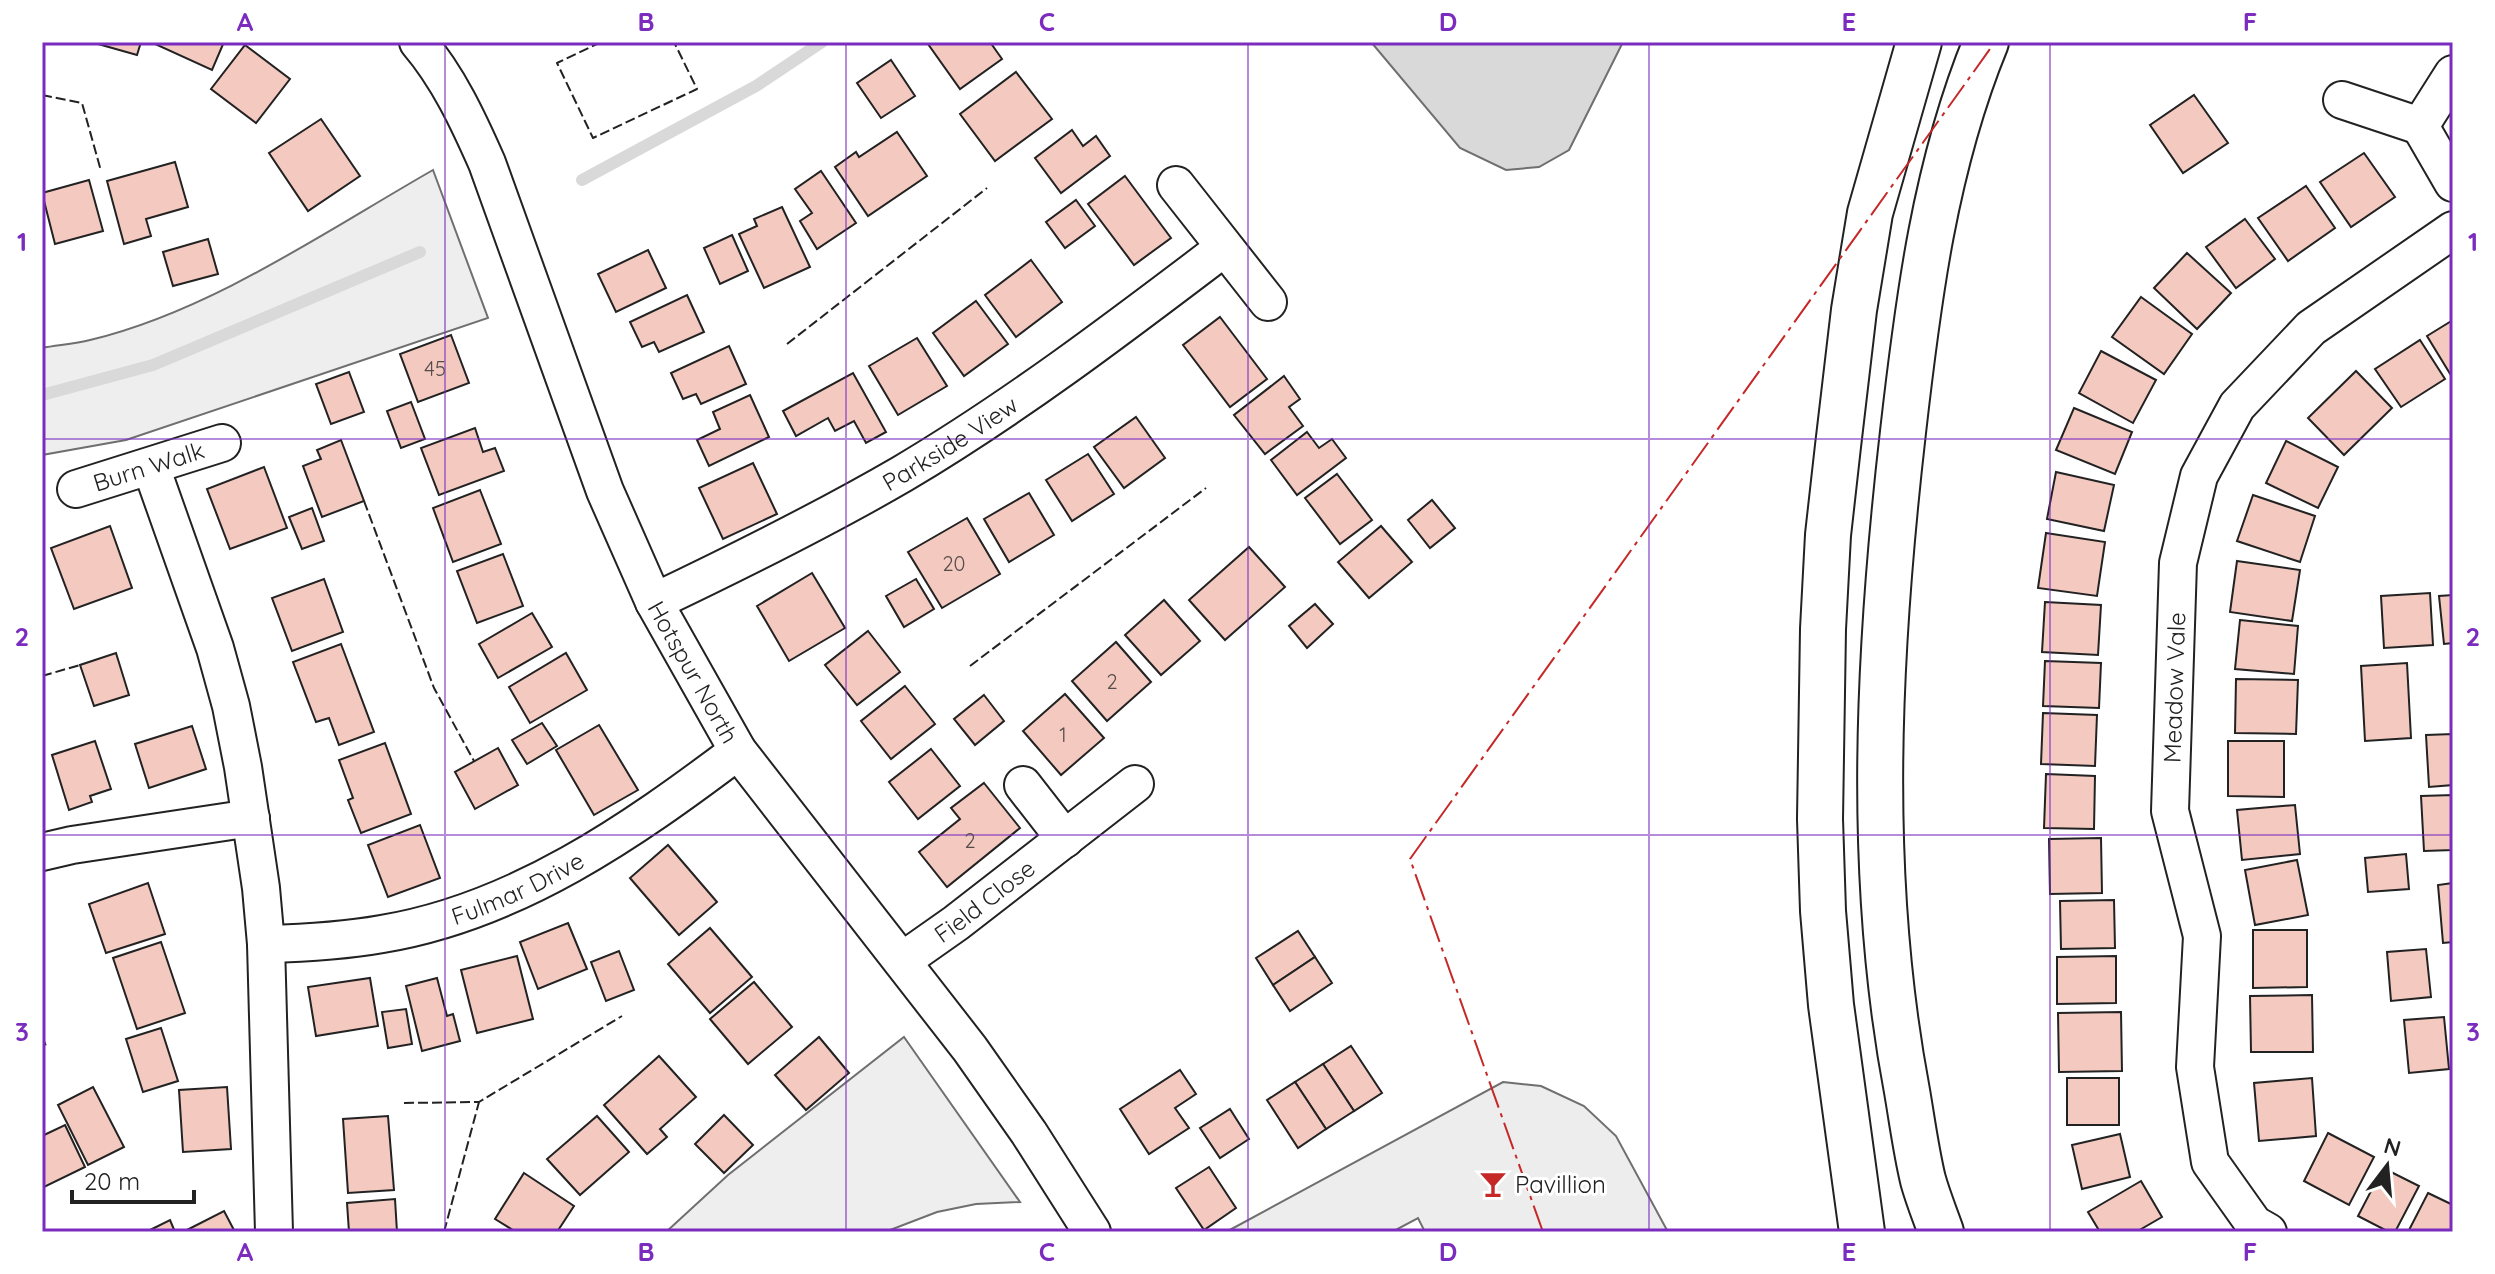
<svg xmlns="http://www.w3.org/2000/svg" width="2495" height="1274" viewBox="0 0 2495 1274" font-family="Quicksand,sans-serif">
<style>
.green{fill:#eee;stroke:#6f6f6f;stroke-width:2}
.parking{fill:#ededed;stroke:#6f6f6f;stroke-width:2}
.water{fill:#d9d9d9;stroke:#6f6f6f;stroke-width:2}
.lines{fill:none;stroke-linecap:round;stroke-linejoin:round}
.stream{stroke:#d9d9d9;stroke-width:12}
.building{fill:#f3c9c0;stroke:#222;stroke-width:2}
.minor-casing{stroke:#222;stroke-width:40}
.primary-casing{stroke:#222;stroke-width:48}
.minor{stroke:#fff;stroke-width:36}
.primary{stroke:#fff;stroke-width:44}
.fence{stroke:#222;stroke-width:2;stroke-dasharray:10 4;stroke-linecap:butt}
.power{stroke:#c62828;stroke-width:2;stroke-dasharray:28 6 4 6;stroke-linecap:butt}
.grid{fill:none;stroke:#7b2cbf;stroke-width:2;stroke-opacity:0.55}
.labels{text-anchor:middle;dominant-baseline:central;stroke-width:6;stroke-linejoin:round;paint-order:stroke}
.number-label{font-size:20px;fill:#564c4a}
.street-label{font-size:24px;fill:#222;stroke:#fff}
.poi-label{font-size:24px;fill:#222;stroke:#fff;text-anchor:start}
.neatline{fill:none;stroke:#7b2cbf;stroke-width:3}
.grid-label{font-size:26px;text-anchor:middle;font-weight:bold;fill:#7b2cbf}
</style>
<rect width="100%" height="100%" fill="#fff"/>
<g class="green">
<path d="M433,170l55,148 -362,122 -84,15v-107c16,-3 32,-4 48,-8 121,-29 236,-109 343,-170z"/>
<polygon points="904,1037 1020,1202 976,1204 937,1212 885,1232 666,1232 728,1175"/>
</g>
<polygon class="parking" points="1503,1082 1541,1086 1584,1106 1616,1136 1668,1232 1425,1232 1418,1218 1392,1232 1226,1232"/>
<polygon class="water" points="1371,42 1623,42 1569,150 1539,167 1506,170 1460,148"/>
<g class="lines">
<g class="stream">
<polyline points="582,180 756,86 822,42"/>
<polyline points="42,395 153,365 420,252"/>
</g>
</g>
<g class="building">
<polygon points="91,42 141,42 137,55"/>
<polygon points="157,42 224,42 212,70 155,44"/>
<polygon points="931,42 990,42 1002,59 960,89 928,44"/>
<polygon points="245,45 290,79 256,123 211,89"/>
<polygon points="891,60 915,96 881,118 857,83"/>
<polygon points="1016,72 1052,119 995,161 960,114"/>
<polygon points="2194,95 2228,143 2183,173 2150,125"/>
<polygon points="321,119 360,176 308,211 269,153"/>
<polygon points="1072,130 1083,146 1096,136 1110,156 1061,193 1035,158"/>
<polygon points="897,132 927,176 868,216 835,167 856,152 859,157"/>
<polygon points="2364,153 2395,197 2351,227 2320,182"/>
<polygon points="175,162 188,207 146,219 151,236 124,244 107,181"/>
<polygon points="821,171 856,223 817,249 800,221 812,213 795,189"/>
<polygon points="1125,176 1171,238 1134,265 1088,204"/>
<polygon points="89,180 103,231 55,244 42,193"/>
<polygon points="2306,186 2335,228 2288,261 2258,218"/>
<polygon points="1076,200 1095,226 1065,248 1046,222"/>
<polygon points="782,207 810,267 764,288 739,234 757,226 754,219"/>
<polygon points="2245,219 2275,259 2236,288 2206,247"/>
<polygon points="732,235 748,271 720,284 704,248"/>
<polygon points="208,239 218,274 173,286 163,252"/>
<polygon points="648,250 666,288 616,312 598,274"/>
<polygon points="2187,253 2231,293 2197,329 2154,288"/>
<polygon points="1031,260 1062,302 1016,337 985,295"/>
<polygon points="687,295 704,332 659,352 654,342 642,347 630,322"/>
<polygon points="2141,297 2192,334 2164,374 2112,337"/>
<polygon points="976,301 1008,344 964,376 933,333"/>
<polygon points="1220,317 1267,379 1230,407 1183,345"/>
<polygon points="2453,320 2453,377 2452,377 2427,336"/>
<polygon points="451,335 469,383 418,402 400,354"/>
<polygon points="917,338 947,386 898,415 869,366"/>
<polygon points="2420,340 2445,379 2401,407 2375,369"/>
<polygon points="729,346 746,384 701,404 696,394 683,399 671,373"/>
<polygon points="2101,351 2156,380 2133,423 2079,393"/>
<polygon points="2356,371 2392,408 2344,455 2308,418"/>
<polygon points="349,372 364,412 331,424 316,384"/>
<polygon points="853,373 886,432 866,443 854,421 835,431 828,418 796,436 783,411"/>
<polygon points="1284,376 1300,399 1289,407 1303,426 1265,454 1234,415"/>
<polygon points="750,395 769,437 709,466 697,440 720,429 713,412"/>
<polygon points="411,402 425,439 401,448 387,411"/>
<polygon points="2074,408 2132,432 2115,474 2056,450"/>
<polygon points="1136,417 1165,458 1124,488 1094,447"/>
<polygon points="475,428 483,452 495,448 504,471 439,495 421,448"/>
<polygon points="1307,432 1319,448 1332,439 1346,458 1297,495 1271,460"/>
<polygon points="341,440 364,501 322,517 303,466 321,459 317,450"/>
<polygon points="2286,441 2338,467 2318,508 2266,483"/>
<polygon points="1088,454 1114,494 1072,521 1046,480"/>
<polygon points="753,463 777,514 723,539 699,488"/>
<polygon points="264,467 287,528 230,549 207,489"/>
<polygon points="2056,472 2114,485 2104,531 2047,519"/>
<polygon points="1337,474 1372,520 1340,544 1305,498"/>
<polygon points="480,490 501,544 453,562 433,508"/>
<polygon points="1029,493 1054,535 1009,562 984,519"/>
<polygon points="2253,495 2315,516 2300,562 2237,541"/>
<polygon points="1432,500 1455,528 1430,548 1408,520"/>
<polygon points="312,508 324,541 302,549 289,517"/>
<polygon points="967,518 1000,574 942,608 908,552"/>
<polygon points="110,526 132,588 74,609 51,548"/>
<polygon points="1381,526 1412,562 1369,598 1338,562"/>
<polygon points="2046,533 2105,542 2097,596 2038,588"/>
<polygon points="1249,547 1285,587 1225,640 1189,600"/>
<polygon points="503,554 523,606 477,623 457,571"/>
<polygon points="2237,561 2300,570 2292,621 2230,612"/>
<polygon points="812,573 845,628 789,661 757,606"/>
<polygon points="324,579 343,632 292,651 272,598"/>
<polygon points="916,579 934,609 904,627 886,596"/>
<polygon points="2430,593 2433,645 2384,648 2381,596"/>
<polygon points="2453,595 2453,643 2444,644 2439,596"/>
<polygon points="1164,600 1200,641 1161,675 1125,635"/>
<polygon points="2045,602 2101,605 2098,655 2042,652"/>
<polygon points="1315,604 1333,624 1307,648 1289,626"/>
<polygon points="532,613 552,647 498,678 479,644"/>
<polygon points="2240,620 2298,626 2294,674 2235,669"/>
<polygon points="868,631 900,672 857,705 825,665"/>
<polygon points="1116,642 1151,682 1107,721 1072,681"/>
<polygon points="341,644 374,732 339,745 329,718 316,722 293,662"/>
<polygon points="116,653 129,695 94,706 80,665"/>
<polygon points="566,653 587,690 530,723 509,687"/>
<polygon points="2045,661 2101,663 2099,708 2043,706"/>
<polygon points="2407,663 2411,738 2365,741 2361,666"/>
<polygon points="2236,679 2298,680 2296,734 2235,733"/>
<polygon points="905,686 935,724 891,759 861,721"/>
<polygon points="1065,694 1104,738 1061,775 1023,731"/>
<polygon points="984,695 1004,721 975,745 954,719"/>
<polygon points="2043,713 2097,715 2095,766 2041,764"/>
<polygon points="542,723 557,746 527,764 512,740"/>
<polygon points="599,725 638,790 594,815 556,750"/>
<polygon points="192,726 206,769 149,788 135,744"/>
<polygon points="2453,734 2453,785 2429,787 2426,735"/>
<polygon points="95,741 111,789 90,796 92,802 69,810 52,755"/>
<polygon points="2228,741 2284,741 2284,797 2228,796"/>
<polygon points="385,743 411,814 361,833 348,800 353,798 339,760"/>
<polygon points="498,748 518,785 475,809 455,772"/>
<polygon points="931,749 960,786 918,819 889,782"/>
<polygon points="2046,774 2095,776 2094,829 2044,828"/>
<polygon points="984,783 1020,828 947,887 919,852 960,819 951,808"/>
<polygon points="2453,795 2453,850 2424,851 2421,796"/>
<polygon points="2295,805 2300,854 2242,860 2237,810"/>
<polygon points="420,825 440,878 388,897 368,845"/>
<polygon points="2101,838 2102,893 2050,894 2049,839"/>
<polygon points="668,845 717,902 679,935 630,878"/>
<polygon points="2406,854 2409,889 2368,892 2365,858"/>
<polygon points="2297,860 2308,915 2255,925 2245,870"/>
<polygon points="148,883 165,934 106,953 89,904"/>
<polygon points="2453,883 2453,942 2443,943 2438,885"/>
<polygon points="2114,900 2115,948 2061,949 2060,901"/>
<polygon points="568,923 587,969 538,989 520,942"/>
<polygon points="710,928 752,977 710,1013 668,964"/>
<polygon points="2253,930 2307,930 2307,987 2253,988"/>
<polygon points="1298,931 1315,957 1273,985 1256,958"/>
<polygon points="161,942 185,1013 137,1029 113,958"/>
<polygon points="2426,949 2431,997 2391,1001 2387,952"/>
<polygon points="619,951 634,990 606,1001 591,962"/>
<polygon points="517,956 533,1019 477,1033 461,970"/>
<polygon points="2116,956 2116,1003 2057,1004 2057,957"/>
<polygon points="1315,957 1332,983 1290,1011 1273,985"/>
<polygon points="370,978 378,1026 316,1036 308,987"/>
<polygon points="437,978 447,1016 453,1014 460,1041 422,1051 406,986"/>
<polygon points="754,982 792,1027 748,1064 710,1019"/>
<polygon points="2312,995 2313,1052 2251,1052 2250,996"/>
<polygon points="406,1009 412,1044 388,1048 382,1012"/>
<polygon points="2121,1012 2122,1071 2059,1072 2058,1013"/>
<polygon points="2444,1017 2449,1069 2409,1073 2404,1020"/>
<polygon points="161,1028 178,1081 143,1092 126,1039"/>
<polygon points="819,1037 849,1073 806,1110 775,1075"/>
<polygon points="1351,1046 1382,1093 1354,1111 1323,1064"/>
<polygon points="659,1056 696,1097 660,1129 667,1137 647,1154 604,1105"/>
<polygon points="1323,1064 1354,1111 1326,1129 1295,1082"/>
<polygon points="1180,1070 1196,1094 1175,1108 1189,1128 1149,1154 1120,1109"/>
<rect x="2067" y="1078" width="52" height="47"/>
<polygon points="2312,1078 2316,1136 2259,1141 2254,1083"/>
<polygon points="1295,1082 1326,1129 1298,1148 1267,1100"/>
<polygon points="93,1087 124,1147 88,1165 58,1105"/>
<polygon points="227,1087 231,1149 183,1152 179,1090"/>
<polygon points="1230,1109 1249,1139 1220,1158 1200,1128"/>
<polygon points="724,1115 753,1145 724,1173 695,1144"/>
<polygon points="388,1116 394,1190 348,1193 343,1119"/>
<polygon points="597,1116 629,1152 580,1195 547,1159"/>
<polygon points="65,1125 85,1167 42,1188 42,1136"/>
<polygon points="2328,1133 2374,1157 2349,1205 2304,1181"/>
<polygon points="2120,1134 2130,1177 2082,1189 2072,1145"/>
<polygon points="1209,1167 1236,1208 1204,1230 1176,1188"/>
<polygon points="2383,1168 2419,1186 2395,1232 2389,1232 2358,1216"/>
<polygon points="524,1173 574,1206 557,1232 516,1232 495,1219"/>
<polygon points="2141,1181 2162,1217 2136,1232 2100,1232 2088,1212"/>
<polygon points="2428,1193 2453,1205 2453,1232 2408,1232"/>
<polygon points="395,1199 397,1232 349,1232 347,1203"/>
<polygon points="224,1211 235,1232 183,1232"/>
<polygon points="170,1220 175,1232 146,1232"/>
</g>
<g class="lines">
<g class="minor-casing">
<g id="minor">
<path id="s1" d="M418,42c30,35 50,78 69,121l118,328 49,111 84,149 232,298 59,84 63,99"/>
<polyline points="2342,100 2420,126 2453,74"/>
<polyline points="2420,126 2453,183"/>
<polyline points="1176,185 1268,302"/>
<polyline points="151,467 215,648 231,706 243,767 261,888 266,944 274,1232"/>
<path id="s2" d="M76,489l146,-46"/>
<path id="s3" d="M654,602c84,-40 167,-81 248,-128 113,-67 218,-147 322,-226"/>
<polyline points="1023,785 1065,839"/>
<polyline points="42,852 72,845 251,818"/>
<path id="s4" d="M266,944c38,-1 77,-3 116,-10 134,-22 250,-103 356,-183"/>
<path id="s5" d="M902,961l54,-38 179,-139"/>
<path id="s6" d="M2268,1232l-14,-8 -44,-62 -15,-95 7,-131 -32,-125 8,-248 21,-87 38,-70 74,-78 142,-98"/>
</g>
</g>
<g class="primary-casing">
<g id="primary">
<polyline points="1862,1232 1831,1005 1823,911 1820,819 1823,629 1828,535 1838,446 1854,310 1870,213 1919,42"/>
<path d="M1941,1232c-6,-17 -13,-34 -18,-52 -7,-29 -11,-60 -16,-89 -41,-216 -29,-441 -4,-659 15,-132 32,-266 83,-390"/>
</g>
</g>
<use href="#minor" class="minor"/>
<use href="#primary" class="primary"/>
<g class="fence">
<polyline points="601,42 557,63 593,138 697,89 674,42"/>
<polyline points="42,95 82,103 101,171"/>
<polyline points="787,344 987,188"/>
<polyline points="364,501 434,688 474,761"/>
<polyline points="970,666 1206,488"/>
<polyline points="42,676 80,665"/>
<polyline points="42,1036 46,1046 42,1049"/>
<polyline points="404,1103 479,1102 622,1016"/>
<polyline points="444,1232 479,1102"/>
</g>
<polyline class="power" points="1543,1232 1410,859 1995,42"/>
</g>
<path class="grid" d="M445,42v1190M846,42v1190M1248,42v1190M1649,42v1190M2050,42v1190M42,439h2411M42,835h2411"/>
<defs>
<g id="bar-bare" transform="scale(2.16)"><path d="M-6-5H6L.8 .8V4.5H3.5V6h-7V4.5H-.8V.8Z" fill="#c62828" stroke="#fff" stroke-width="2.5" paint-order="stroke"/></g>
</defs>
<g fill-rule="evenodd">
<use href="#bar-bare" x="1493" y="1184"/>
</g>
<g class="labels">
<g class="number-label">
<text x="435" y="368">45</text>
<text x="954" y="563">20</text>
<text x="1112" y="681">2</text>
<text x="1063" y="734">1</text>
<text x="970" y="840">2</text>
</g>
<g class="street-label">
<text stroke="none"><textPath href="#s3" startOffset="336">Parkside View</textPath></text>
<text stroke="none"><textPath href="#s2" startOffset="76">Burn Walk</textPath></text>
<text stroke="none"><textPath href="#s1" startOffset="690">Hotspur North</textPath></text>
<text stroke="none"><textPath href="#s6" startOffset="572">Meadow Vale</textPath></text>
<text stroke="none"><textPath href="#s4" startOffset="260">Fulmar Drive</textPath></text>
<text stroke="none"><textPath href="#s5" startOffset="102">Field Close</textPath></text>
</g>
<g class="poi-label">
<text x="1515" y="1184">Pavillion</text>
</g>
</g>
<rect width="2495" height="1274" fill="none" stroke="#ffffff" stroke-width="88"/>
<g transform="translate(2387 1166) rotate(16)" stroke="#ffffff" stroke-width="6" paint-order="stroke">
<path d="M0-6L14 30L0 20L-14 30Z" fill="#222222"/>
<text y="-12" font-size="22" font-weight="bold" text-anchor="middle" fill="#222222">N</text>
</g>
<path d="M72 1190v12h122v-12" fill="none" stroke="#222222" stroke-width="4"/>
<text x="84" y="1190" font-size="24" fill="#222222" stroke="#ffffff" stroke-width="6" paint-order="stroke">20 m</text>
<rect x="44" y="44" width="2407" height="1186" class="neatline"/>
<g class="grid-label">
<text x="245" y="31">A</text>
<text x="646" y="31">B</text>
<text x="1047" y="31">C</text>
<text x="1448" y="31">D</text>
<text x="1849" y="31">E</text>
<text x="2250" y="31">F</text>
<text x="22" y="251">1</text>
<text x="2473" y="251">1</text>
<text x="22" y="646">2</text>
<text x="2473" y="646">2</text>
<text x="22" y="1041">3</text>
<text x="2473" y="1041">3</text>
<text x="245" y="1261">A</text>
<text x="646" y="1261">B</text>
<text x="1047" y="1261">C</text>
<text x="1448" y="1261">D</text>
<text x="1849" y="1261">E</text>
<text x="2250" y="1261">F</text>
</g>
</svg>
